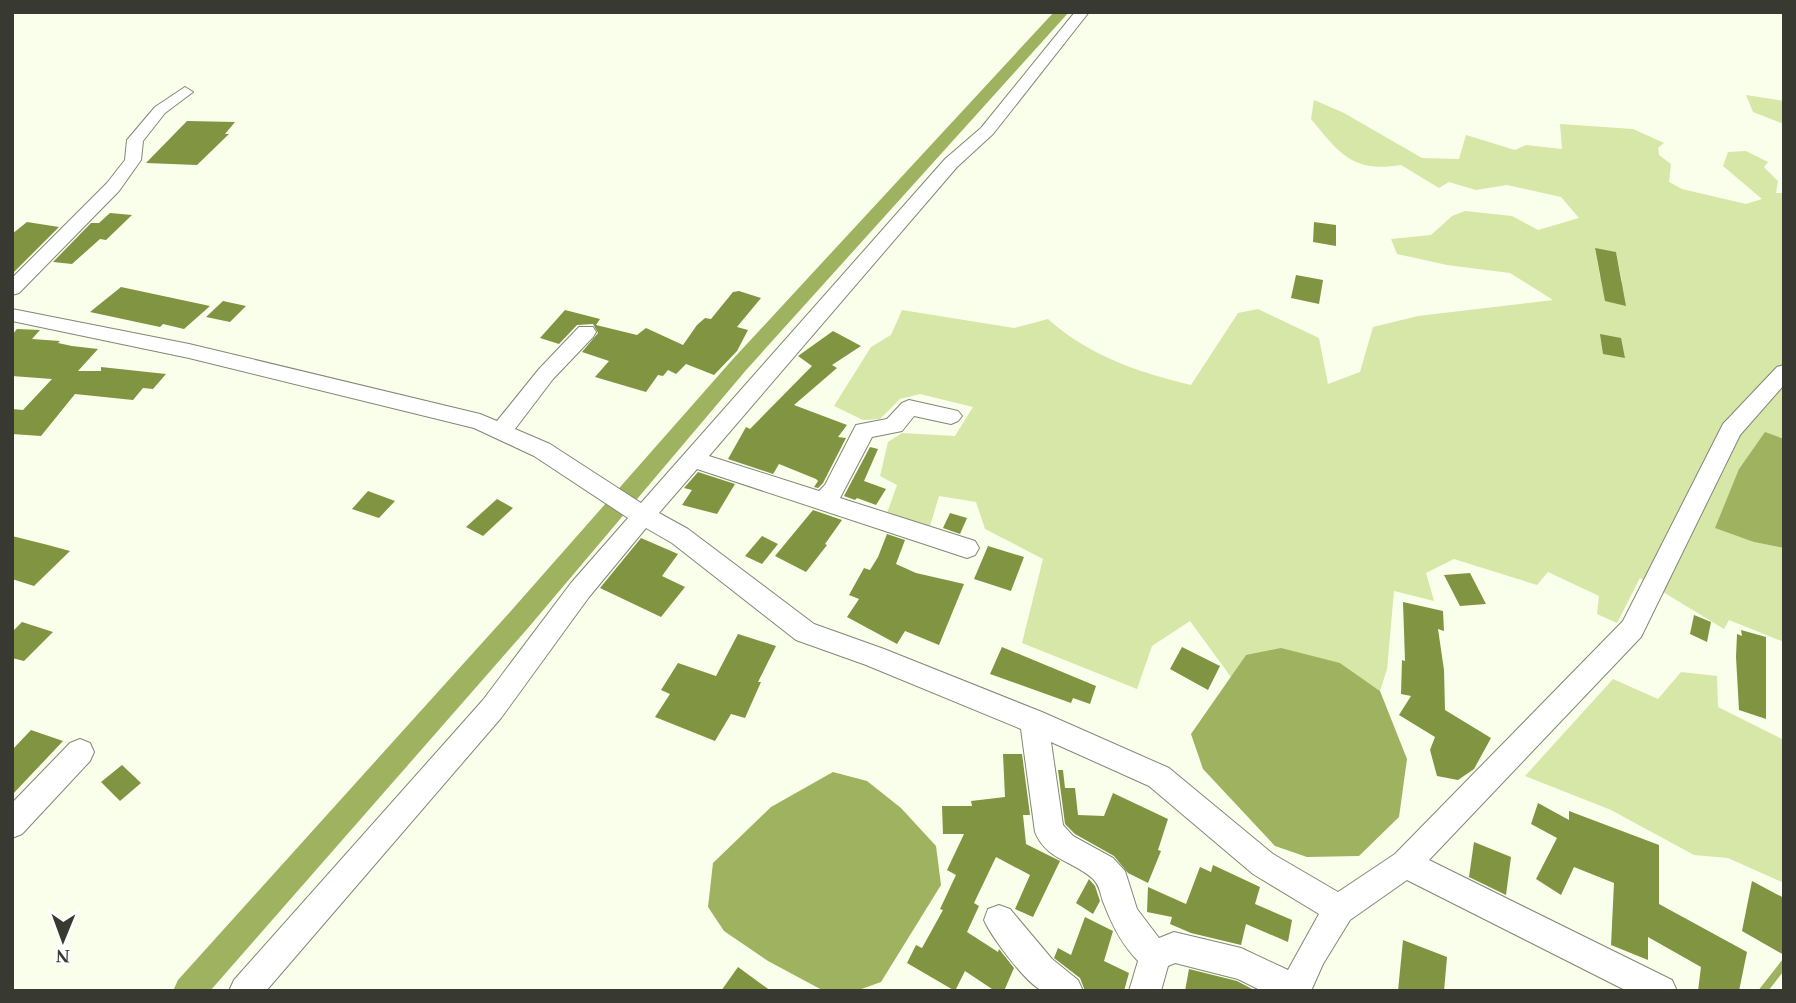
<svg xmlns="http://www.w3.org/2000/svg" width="1796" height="1003" viewBox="0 0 1796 1003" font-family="Georgia,serif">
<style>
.green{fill:#d6e7a7;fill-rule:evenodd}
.water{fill:#9eb260}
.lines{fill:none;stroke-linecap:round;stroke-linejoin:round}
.stream{stroke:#9eb260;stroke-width:8}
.canal{fill:#9eb260;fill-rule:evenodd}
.building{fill:#819442}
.minor-casing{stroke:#828776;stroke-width:2}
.minor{fill:#fff;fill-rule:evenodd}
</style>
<rect width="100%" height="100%" fill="#f9ffeb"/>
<g class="green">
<polygon points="1746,95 1784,101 1784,124 1753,112"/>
<path d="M1314,100l30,13 78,45 37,1 7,-24 49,15 11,-5 36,4 -2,-25 73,5 31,14 -6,5 1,7 12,9 -2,18 13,7 64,15 16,-5 -39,-33 5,-14 18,-1 22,11 -4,5 14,14 -2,12h8v246l-19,-6 -26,36 15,73 30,6v94l-55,-22 -5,9 -84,-51 -23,45 -20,-9 2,-18 -51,-24 -11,13 -83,-26 -28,14 8,28 -40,-10 -7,78 -7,22 -40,-28 -94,-8 -15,22 -41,-56 -38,25 -15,43 -115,-46 21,-84 -58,-30 -9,-27 -37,-6 -9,30 -43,-13 10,-28 -17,-9 8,-34 14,-9 53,3 18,-29 -53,-13 -20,5 -20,20 -17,1 -29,-14 37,-59 20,-12 11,-25 112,18 34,-9c41,37 90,53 143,66l47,-72 20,-4 61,29 9,46 32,-12 13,-45 45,-11 135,-16 -43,-27 -63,-8 -50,-11 -6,-15 40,-4 21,-19 13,-5 47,5 26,14 41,-12 -18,-21 -54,-12 -31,5 -27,-8 -10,6 -38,-23c-48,8 -61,-11 -90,-46zM1595,249l21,3 6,29 -22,-4z"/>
<polygon points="1681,672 1717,676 1718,707 1784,740 1784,883 1728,858 1694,855 1611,810 1525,776 1613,679 1658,699"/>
</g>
<g class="water">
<polygon points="1765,432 1784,439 1784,548 1754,542 1715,528 1739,469"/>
<polygon points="1281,648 1340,663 1380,691 1407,759 1399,817 1359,856 1307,857 1275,846 1203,769 1191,734 1246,655"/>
<polygon points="833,772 867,781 901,808 936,846 941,885 881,982 856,991 824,991 768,961 724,931 708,907 713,863 771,807"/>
</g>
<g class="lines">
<polyline class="stream" points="1763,991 1784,964"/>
<polygon class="canal" points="1054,12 1069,12 747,369 528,628 210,991 173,991 178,980 510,612 733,359"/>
</g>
<g class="building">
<polygon points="187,121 235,122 225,134 229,134 197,165 146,163"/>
<polygon points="110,213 132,215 106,240 100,239 72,264 53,262 91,223 99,223"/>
<polygon points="27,222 59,227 12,274 12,234"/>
<polygon points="1314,222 1336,225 1336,246 1313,242"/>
<polygon points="1595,248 1616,252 1626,306 1605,301"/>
<polygon points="1296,275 1323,280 1319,304 1291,298"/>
<polygon points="121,287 210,306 184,329 163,324 160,327 90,312"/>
<polygon points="739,291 761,298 737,327 748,330 737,351 714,375 686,364 676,374 668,370 663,376 658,375 646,392 595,377 609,361 582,352 598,333 593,324 577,325 559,344 540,338 565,310 600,319 596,325 637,335 646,328 683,345 697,325 705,318 711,319 733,292"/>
<polygon points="223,301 246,306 230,322 206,317"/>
<polygon points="17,329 40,330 32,339 60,341 58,343 72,346 98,349 78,371 101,371 101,367 166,374 153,389 143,388 133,400 75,394 41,436 12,434 12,409 23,410 52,379 12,376 12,335"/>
<polygon points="833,331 861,346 832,365 837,368 794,405 847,425 838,437 846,438 823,483 818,488 814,487 818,481 816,479 779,464 773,474 728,459 746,427 750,429 812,366 798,356"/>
<polygon points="1600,334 1621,338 1625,358 1603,354"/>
<polygon points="870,447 878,449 864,481 886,489 876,505 857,498 855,500 844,496"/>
<polygon points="698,472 735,484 717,514 682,505 692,490 684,488"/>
<polygon points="368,491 395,501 379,518 352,509"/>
<polygon points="497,499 513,508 483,536 466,527"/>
<polygon points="813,510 842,520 825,544 827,545 806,572 775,556"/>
<polygon points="950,513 967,518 960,534 943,528"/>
<polygon points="887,534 905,540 896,564 916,573 964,584 939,645 905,631 897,644 847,617 859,599 849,595 864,568 870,570 878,557"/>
<polygon points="12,536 48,545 70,551 34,586 12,579"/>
<polygon points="762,536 778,544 762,564 745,556"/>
<polygon points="641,538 678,554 662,576 685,587 661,617 600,588"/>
<polygon points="988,546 1024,557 1011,591 974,579"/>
<polygon points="1470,573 1486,604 1460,606 1444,575"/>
<polygon points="1403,602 1443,611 1444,631 1438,629 1444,670 1445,710 1491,738 1474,769 1458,780 1437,776 1430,750 1435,737 1399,715 1411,696 1401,694 1402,660 1405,661"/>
<polygon points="1694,615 1711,622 1707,642 1690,634"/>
<polygon points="22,622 53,632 24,661 12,658 12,632"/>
<polygon points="1741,630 1766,637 1766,719 1739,710 1736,657 1737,634 1742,636"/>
<polygon points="738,634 776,646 758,682 761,682 745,718 731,714 715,741 655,717 670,694 661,690 678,663 716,676"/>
<polygon points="1002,647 1096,686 1090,704 1073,698 1071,703 990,674"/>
<polygon points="1182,647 1220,666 1208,690 1170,669"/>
<polygon points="31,730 63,741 12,795 12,750"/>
<polygon points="1003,754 1022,754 1030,815 1023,815 1026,844 1060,861 1033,917 1015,909 1030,875 996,857 974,903 979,906 967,932 998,952 999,949 1014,968 1004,991 995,991 965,971 955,991 907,963 916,945 922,948 943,910 940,909 956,875 947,870 964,834 943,834 942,806 972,806 971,801 1005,797"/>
<polygon points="122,765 141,783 120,801 101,782"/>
<polygon points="1058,770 1063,770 1065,788 1075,788 1078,815 1104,816 1113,793 1168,819 1158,850 1161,851 1148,883 1128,873 1114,856 1075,834 1065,824"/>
<polygon points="1538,803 1569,820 1569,811 1659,845 1659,904 1747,952 1739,991 1698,991 1701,967 1648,937 1648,960 1611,945 1614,883 1574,867 1561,895 1536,879 1557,838 1531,824"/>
<polygon points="1474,842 1511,857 1506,895 1469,877"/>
<polygon points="1213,865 1260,887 1255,904 1292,920 1288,942 1246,924 1241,945 1191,933 1170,924 1172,917 1147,912 1148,887 1186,904 1200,867 1211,872"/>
<polygon points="1089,879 1095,886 1100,901 1093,914 1076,903"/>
<polygon points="1752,881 1784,898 1784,955 1742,931"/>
<polygon points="1085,917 1113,931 1104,961 1129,973 1124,991 1085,991 1080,978 1054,958 1058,948 1071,955"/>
<polygon points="1403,940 1447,957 1444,991 1398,991"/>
<polygon points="738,967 771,991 721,991"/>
<polygon points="1189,969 1237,981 1256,991 1185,991"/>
</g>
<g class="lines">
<g class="minor-casing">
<g id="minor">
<path d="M1075,12h14l-96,122 -36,33 -248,289 110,35 6,-6 31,-60 31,-6 15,-16 7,-3 49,11 4,5 -4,5 -7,3 -37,-8 -12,15 -30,6 -32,61 135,43 4,7 -4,7 -8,3 -270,-89 -38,44 29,16 126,95 70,25 158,63 127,56 104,86 65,38 57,-38 228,-233 100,-197 54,-57 7,-2v20l-44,50 -99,202 -212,223 243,120 5,11h-50l-220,-111 -57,40 -27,44 -12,27h-49l-24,-12 -63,-16 -7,3 -7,25h-32l9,-30c-16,-16 -26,-36 -34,-57 -4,-9 -3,-17 -11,-25 -19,-18 -47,-19 -58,-47l-14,-103 -155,-64 -70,-25 -124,-97 -26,-15 -57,69 -88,121 -235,273h-37l5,-11 249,-280 88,-117 57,-65 -94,-62 -60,-28 -285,-70 -177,-37v-12l177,35 291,70 17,7 42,-52 40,-42h14l3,5 -3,5 -40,42 -38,50 35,15 91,59 304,-344 36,-31zM1051,742l98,44 104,88 66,40 -31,56 -47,-22 -67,-16 -15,6 -22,-29 -12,-38 -12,-13 -40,-22 -10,-11z"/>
<polygon points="185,87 193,92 165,113 143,141 141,160 119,191 19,293 12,295 12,278 107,183 125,160 127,140 155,107"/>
<polygon points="80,739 90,743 94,752 90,761 22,834 12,838 12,803 70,743"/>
<path d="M999,905l11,4 42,50 26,21 5,11c-12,0 -27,2 -39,0 -15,-3 -54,-56 -60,-71l4,-11z"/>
</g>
</g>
<use href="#minor" class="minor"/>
</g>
<rect width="1796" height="1003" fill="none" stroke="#383a32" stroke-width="28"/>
<g transform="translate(63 940) rotate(181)" stroke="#ffffff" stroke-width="5" paint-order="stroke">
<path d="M0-5L12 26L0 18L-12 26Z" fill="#383a32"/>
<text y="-10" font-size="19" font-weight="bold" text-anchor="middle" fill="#383a32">N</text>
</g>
</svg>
